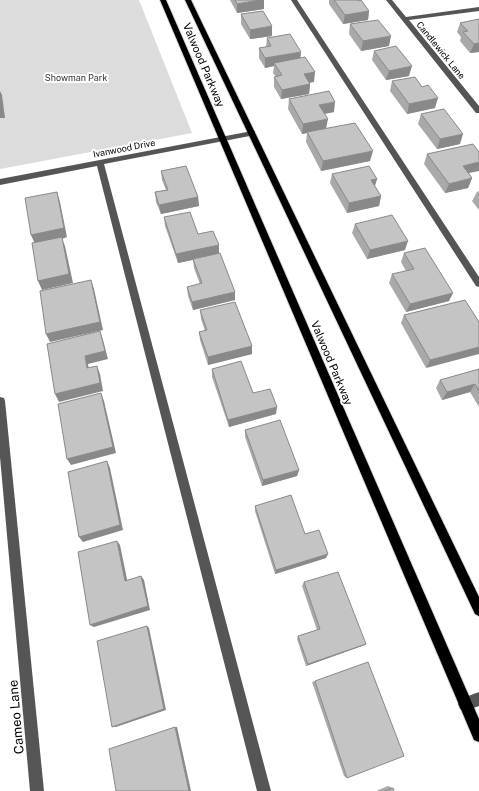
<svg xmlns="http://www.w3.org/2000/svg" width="479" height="791" viewBox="0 0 479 791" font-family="'Public Sans',sans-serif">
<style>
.green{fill:#dcdcdc}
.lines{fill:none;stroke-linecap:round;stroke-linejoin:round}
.major-casing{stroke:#dbdbdb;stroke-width:2}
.minor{fill:#555;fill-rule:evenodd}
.major{fill:#000;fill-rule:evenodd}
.wall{fill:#a9a9a9}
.shaded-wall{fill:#898989}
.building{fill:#c4c4c4;stroke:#898989}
.labels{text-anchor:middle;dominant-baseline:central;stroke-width:4;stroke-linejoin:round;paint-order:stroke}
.far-street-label{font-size:9px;fill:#000;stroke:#fff}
.far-park-label{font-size:9px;fill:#333;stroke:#fff}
.street-label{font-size:11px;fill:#000;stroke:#fff}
.near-street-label{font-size:13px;fill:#000;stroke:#fff}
</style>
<rect width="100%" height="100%" fill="#fff"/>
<polygon class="green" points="0,0 139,0 192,133 0,169"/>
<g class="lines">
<g class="major-casing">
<g id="major">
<polygon points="160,0 166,0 479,719 479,742 474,740"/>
<polygon points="185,0 191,0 479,597 479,616 475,614"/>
</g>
</g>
<g class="minor">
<polygon points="291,0 297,0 479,277 479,287 476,286"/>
<polygon points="386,0 392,0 406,17 479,7 479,11 409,20 479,106 479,113 476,113"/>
<polygon points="252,131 255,131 255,135 104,164 271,791 257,791 97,166 0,185 0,179"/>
<polygon points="0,397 4,398 5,401 44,791 30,791 0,457"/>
<polygon points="479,692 479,706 465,711 460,709 458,704 460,699"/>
</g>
<use href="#major" class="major"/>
</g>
<g class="wall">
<polygon points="230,0 264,0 264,9 237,13"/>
<polygon points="329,0 357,0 369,11 368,20 343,24 329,4"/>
<polygon points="241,14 272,36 250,39 241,24"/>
<polygon points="479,19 479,52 470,53 460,41 461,37 457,32 460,23"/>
<polygon points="350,24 389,46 361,51 349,34"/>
<polygon points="267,38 300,58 314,82 309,82 310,84 309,94 281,99 274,87 274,77 276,77 273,73 274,66 265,68 259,58 259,48 266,47"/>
<polygon points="374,51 409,76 386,80 372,60"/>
<polygon points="392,81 435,108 407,114 390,91"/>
<polygon points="289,99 334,112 324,114 326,128 370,161 321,171 306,142 307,133 302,134 288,109"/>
<polygon points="421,114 460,144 437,149 418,124"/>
<polygon points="427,154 469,173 472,178 468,188 445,193 424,164"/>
<polygon points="161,171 198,197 199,206 161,214 156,202 155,192 166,190 162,180"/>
<polygon points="332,174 377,179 375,186 381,196 379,206 347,213 330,183"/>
<polygon points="479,191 479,210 472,201 477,192"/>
<polygon points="164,217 198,234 219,253 235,300 193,310 188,296 187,287 200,284 194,268 193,260 178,263 165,226"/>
<polygon points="355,224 405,250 367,259 352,233"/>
<polygon points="404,253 449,301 406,312 389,283 392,274 406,271 401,262"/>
<polygon points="465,300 426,368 401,323 404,315"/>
<polygon points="200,310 252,354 208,365 200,340 199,332 205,331 201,319"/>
<polygon points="212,369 253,393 276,414 229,427 212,377"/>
<polygon points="479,369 479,407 470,392 442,400 436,388 440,380"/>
<polygon points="245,430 299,470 297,476 262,486 245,437"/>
<polygon points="255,506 326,558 275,574 255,511"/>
<polygon points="304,582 366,644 362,646 306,666 297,639 298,636 317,630 302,586"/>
<polygon points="315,681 347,778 344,776 312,682"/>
<polygon points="388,786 393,788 394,791 376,791"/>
</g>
<g class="shaded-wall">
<polygon points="260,0 264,0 264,9 237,13 237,4"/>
<polygon points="369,11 368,20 343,24 345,15"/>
<polygon points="272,26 272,36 250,39 250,30"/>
<polygon points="391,36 389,46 361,51 363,41"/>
<polygon points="479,43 479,52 470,53 474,44"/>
<polygon points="301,52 300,62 274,63 274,66 265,68 265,58"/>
<polygon points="412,66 409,76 386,80 389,71"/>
<polygon points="315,72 314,82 303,84 304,74"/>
<polygon points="310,84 309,94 281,99 282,90"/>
<polygon points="0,91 2,95 5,118 0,118"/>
<polygon points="438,98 435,108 407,114 409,104"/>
<polygon points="335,102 334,112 318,115 319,105"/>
<polygon points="328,119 326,129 302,134 303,124"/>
<polygon points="463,134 460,144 437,149 440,139"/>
<polygon points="373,151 370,161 321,171 323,161"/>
<polygon points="479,162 479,171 459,175 463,166"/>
<polygon points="472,178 468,188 445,193 449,184"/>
<polygon points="377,179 374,188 371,180"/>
<polygon points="57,192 60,202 67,237 62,239 65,246 73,283 42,290 38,281 35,244 31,235"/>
<polygon points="381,196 379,206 347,213 349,203"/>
<polygon points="198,197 199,206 161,214 159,205"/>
<polygon points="408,241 405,250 367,259 370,250"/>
<polygon points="219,245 219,254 178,263 176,254"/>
<polygon points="91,280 94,289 103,330 50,342 46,334"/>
<polygon points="235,292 235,300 193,310 192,302"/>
<polygon points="453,293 449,301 406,312 410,304"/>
<polygon points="100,331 103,340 108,359 88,364 90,376 87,368 85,356"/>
<polygon points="252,346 252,354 208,365 208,357"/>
<polygon points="479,347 479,354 426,368 430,360"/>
<polygon points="97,366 100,374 103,391 59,402 55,394"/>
<polygon points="475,384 470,392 442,400 447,392"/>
<polygon points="101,393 104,401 116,453 71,465 67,459"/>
<polygon points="277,407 276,414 229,427 228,420"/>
<polygon points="107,461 110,468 123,530 83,542 79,537"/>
<polygon points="299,470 297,476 262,486 263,480"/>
<polygon points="117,541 120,545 128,584 125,581"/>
<polygon points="328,554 326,558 275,574 276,570"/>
<polygon points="141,576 144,580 150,610 94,627 90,625"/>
<polygon points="147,626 149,628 166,710 116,727 112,727"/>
<polygon points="366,644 362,646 306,666 308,664"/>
<polygon points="175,727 177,727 191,791 189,791"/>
</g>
<g class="building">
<polygon points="235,0 260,0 237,4"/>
<polygon points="334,0 357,0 358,1 361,0 369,11 345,15"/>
<polygon points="263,11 272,26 250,30 241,14"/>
<polygon points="479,19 479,43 474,44 463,32 468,31 460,23"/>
<polygon points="378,20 391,36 363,41 350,24"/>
<polygon points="290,34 301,52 265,58 259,48 271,46 267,38"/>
<polygon points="396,46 412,66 389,71 374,51"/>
<polygon points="305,57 315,72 304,74 310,84 282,90 274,77 282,75 274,63"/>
<polygon points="415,77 422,87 428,85 438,98 409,104 392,81"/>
<polygon points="329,91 335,102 319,105 328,119 303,124 289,99"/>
<polygon points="444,109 463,134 440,139 421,114"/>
<polygon points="355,123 373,151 323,161 307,132"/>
<polygon points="473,144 479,152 479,162 463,166 472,178 449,184 427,154"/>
<polygon points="186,166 198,197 159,205 155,192 168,190 161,171"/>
<polygon points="369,166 377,179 371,180 381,196 349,203 332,174"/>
<polygon points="57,192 64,228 31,235 25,198"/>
<polygon points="190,212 198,234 213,231 219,245 176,254 164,217"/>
<polygon points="392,215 408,241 370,250 355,224"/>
<polygon points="62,237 69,274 38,281 32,243"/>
<polygon points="425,248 453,293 410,304 392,274 414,269 404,253"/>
<polygon points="220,253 235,292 192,302 187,287 202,283 193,259"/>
<polygon points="91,280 100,322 46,334 40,291"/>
<polygon points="465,300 479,322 479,347 430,360 404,315"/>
<polygon points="235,302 252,346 208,357 199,332 207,330 200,310"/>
<polygon points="100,331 105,351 85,356 87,368 97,366 100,383 55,394 47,344"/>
<polygon points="241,361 253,393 270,389 277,407 228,420 212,369"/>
<polygon points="479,369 479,391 475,384 447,392 440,380"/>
<polygon points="101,393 113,447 67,459 58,404"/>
<polygon points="280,420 299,470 263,480 245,430"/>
<polygon points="107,461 120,525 79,537 68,472"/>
<polygon points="291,495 305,534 319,530 328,554 276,570 255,506"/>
<polygon points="117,541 125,581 141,576 148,606 90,625 78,552"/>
<polygon points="338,572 366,644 308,664 298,636 320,629 304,582"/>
<polygon points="147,626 164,709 112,727 97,641"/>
<polygon points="368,662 404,756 347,778 315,681"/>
<polygon points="175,727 189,791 116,791 109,749"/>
<polygon points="393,788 394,791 385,791"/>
</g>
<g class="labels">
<g class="far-street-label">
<text transform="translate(441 50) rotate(51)">Candlewick Lane</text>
<text transform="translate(124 148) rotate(-11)">Ivanwood Drive</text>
</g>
<g class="far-park-label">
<text x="76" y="77">Showman Park</text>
</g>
<g class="street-label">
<text transform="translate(204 65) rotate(67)">Valwood Parkway</text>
<text transform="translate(332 363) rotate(67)">Valwood Parkway</text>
</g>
<g class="near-street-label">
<text transform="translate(16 717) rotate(-95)">Cameo Lane</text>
</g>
</g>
</svg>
